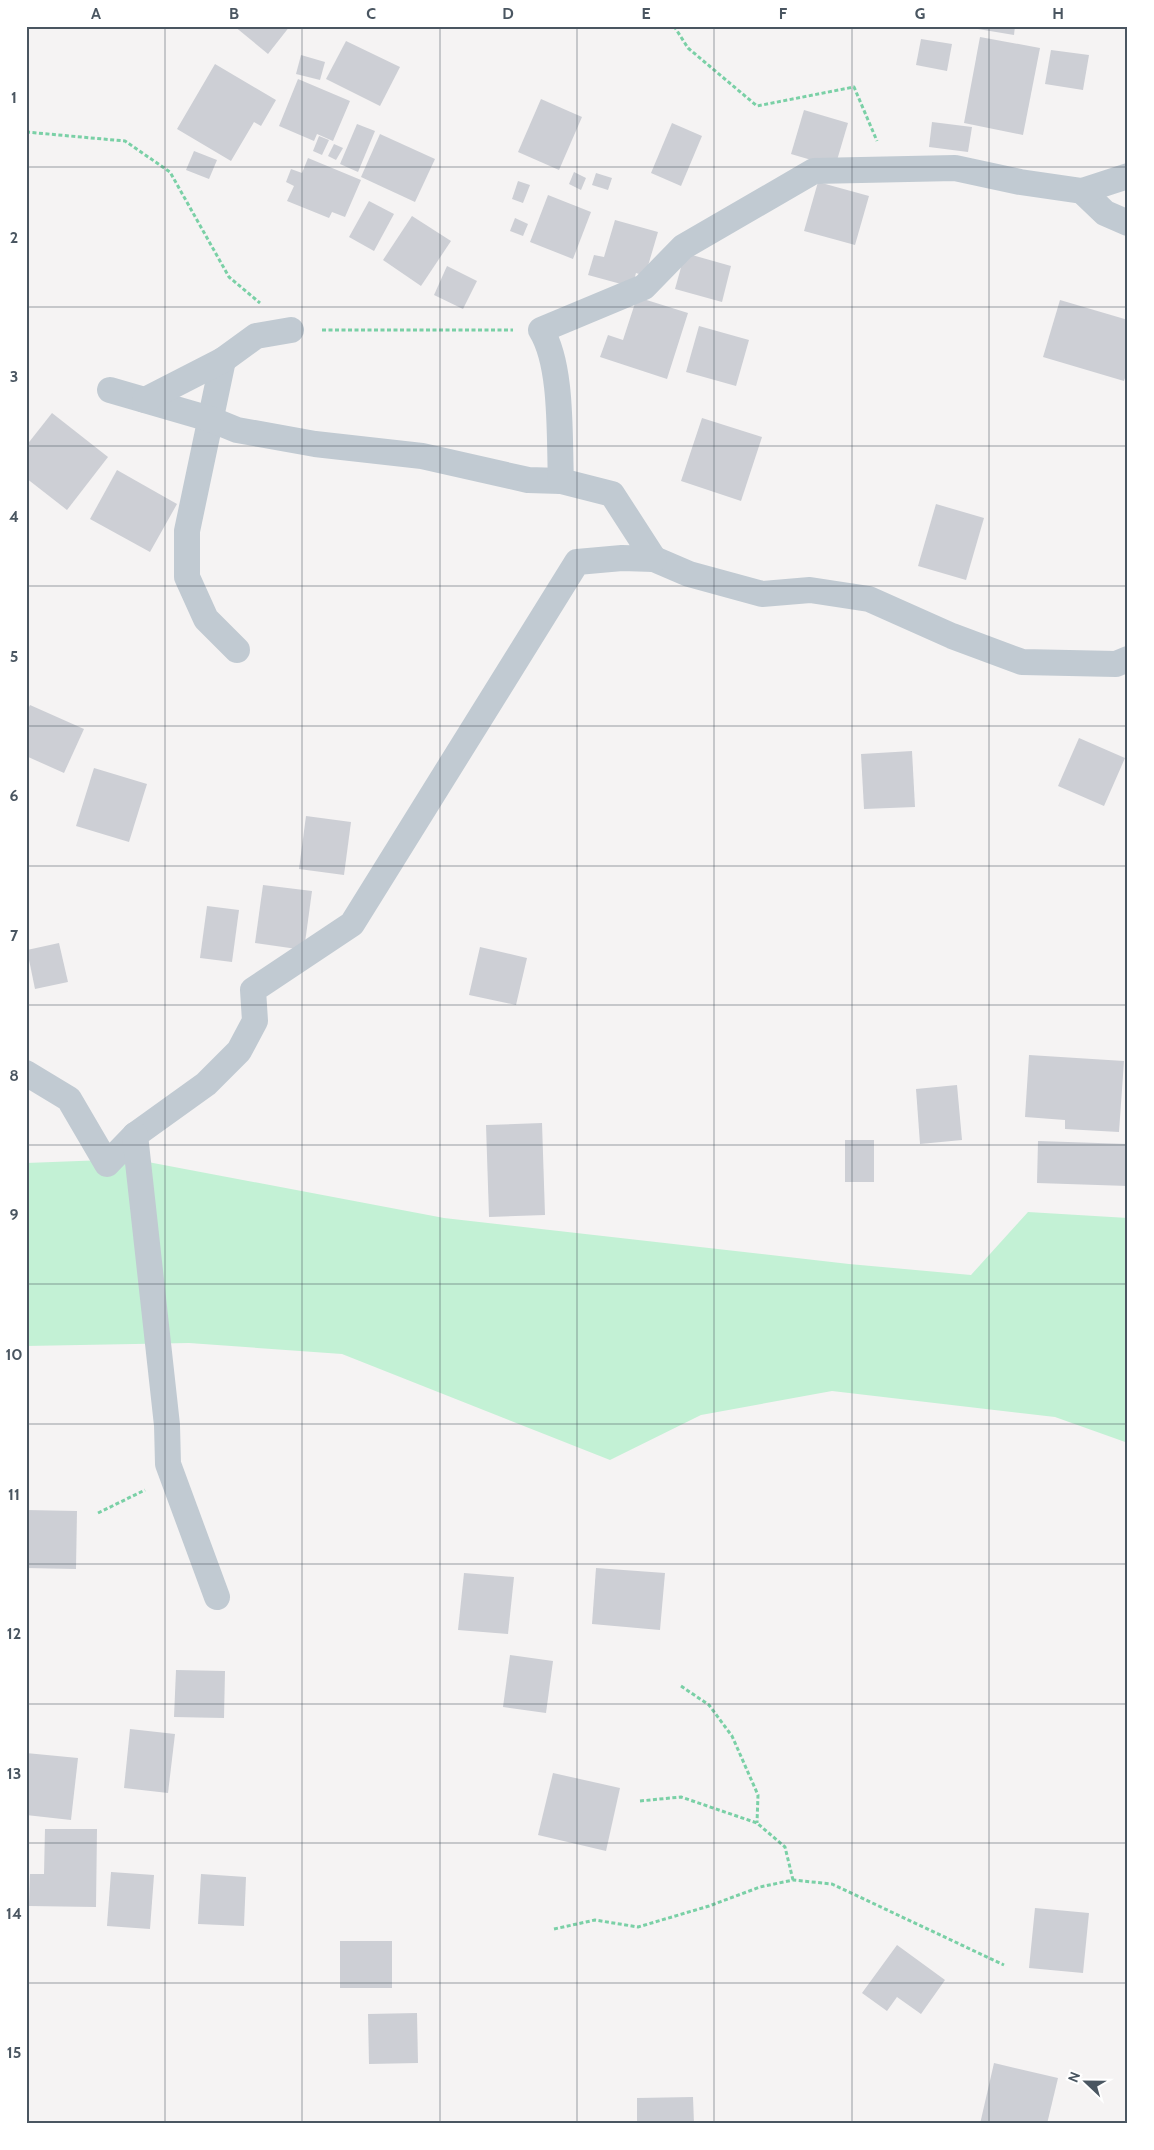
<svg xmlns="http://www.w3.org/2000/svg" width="1154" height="2150" viewBox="0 0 1154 2150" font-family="Cabin,sans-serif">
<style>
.green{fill:#c3f1d5}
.building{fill:#cdcfd5}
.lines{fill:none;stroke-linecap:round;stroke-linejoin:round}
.path{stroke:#7ad0a6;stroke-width:3;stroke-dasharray:4 2.5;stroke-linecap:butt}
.street{stroke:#c1cad2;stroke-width:26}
.grid{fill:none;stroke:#4a5661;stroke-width:1;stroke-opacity:0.55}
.neatline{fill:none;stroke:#4a5661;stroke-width:2}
.grid-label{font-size:16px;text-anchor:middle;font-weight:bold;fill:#4a5661}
</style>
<rect width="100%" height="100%" fill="#f5f3f3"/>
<polygon class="green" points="132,1159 444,1218 849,1264 971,1275 1028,1212 1128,1218 1128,1443 1055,1417 832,1391 701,1415 610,1460 342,1354 189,1343 26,1346 26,1163"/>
<g class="building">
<polygon points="234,26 290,26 268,54"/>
<polygon points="960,26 1015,26 1014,35"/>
<polygon points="980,37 1040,48 1023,135 964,123"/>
<polygon points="921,39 952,44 947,71 916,65"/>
<polygon points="346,41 400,67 380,106 326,79"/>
<polygon points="1051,50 1089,55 1083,90 1045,84"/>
<polygon points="301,55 325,62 320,80 296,74"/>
<polygon points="215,64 276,100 261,126 254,122 231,161 177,129"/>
<polygon points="298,79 350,101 333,141 317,134 314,141 279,126"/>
<polygon points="541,99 582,117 559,170 518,152"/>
<polygon points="804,110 848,123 835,167 791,154"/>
<polygon points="932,122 972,127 968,152 929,147"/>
<polygon points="672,123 702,136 681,186 651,173"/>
<polygon points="357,124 375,131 358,172 340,164"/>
<polygon points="380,134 435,159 415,202 361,177"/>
<polygon points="319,136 329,140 322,155 313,151"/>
<polygon points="334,144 343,148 336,160 328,156"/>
<polygon points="194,151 217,160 209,179 186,170"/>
<polygon points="308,158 361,180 345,217 332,212 329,218 287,201 294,186 286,182 291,169 302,173"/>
<polygon points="574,172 586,178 581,190 569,184"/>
<polygon points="596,173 612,178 608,190 592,185"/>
<polygon points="518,181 530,185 523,203 512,199"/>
<polygon points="818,182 869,196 855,245 804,231"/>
<polygon points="548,195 591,212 573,259 530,242"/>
<polygon points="369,201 394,214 374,251 349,237"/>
<polygon points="412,216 451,241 421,286 383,260"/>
<polygon points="515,218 528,224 523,236 510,231"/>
<polygon points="615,220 658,232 645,276 636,273 632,287 588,275 594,255 604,257"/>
<polygon points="685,253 731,266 722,302 675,289"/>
<polygon points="447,266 477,281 463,309 434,295"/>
<polygon points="637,297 688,313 667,379 600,357 608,335 623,340"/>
<polygon points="1060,300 1128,320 1128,369 1124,381 1043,357"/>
<polygon points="699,326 749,340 736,386 686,372"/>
<polygon points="52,413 108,457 67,510 26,478 26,446"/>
<polygon points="702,418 762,437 741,501 681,481"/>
<polygon points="117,470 177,504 150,552 90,519"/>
<polygon points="936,504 984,518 966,580 918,566"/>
<polygon points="30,705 84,729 64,773 26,756 26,713"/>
<polygon points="1079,738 1125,758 1104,806 1058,786"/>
<polygon points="912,751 915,807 864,809 861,754"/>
<polygon points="94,768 147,784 129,842 76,826"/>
<polygon points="306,816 351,822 344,875 299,869"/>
<polygon points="263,885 312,891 304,950 255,943"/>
<polygon points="207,906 239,910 232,962 200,958"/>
<polygon points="59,943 68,982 35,989 27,950"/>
<polygon points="480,947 527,958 516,1005 469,995"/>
<polygon points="1029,1055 1124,1061 1119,1132 1065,1129 1065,1120 1025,1117"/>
<polygon points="957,1085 962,1140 920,1144 916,1089"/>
<polygon points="542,1123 545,1215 489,1217 486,1125"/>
<rect x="845" y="1140" width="29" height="42"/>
<polygon points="1038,1141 1128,1144 1128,1186 1037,1183"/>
<polygon points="26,1510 77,1511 76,1569 26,1568"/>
<polygon points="596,1568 665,1573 660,1630 592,1624"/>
<polygon points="464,1573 514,1577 508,1634 458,1630"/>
<polygon points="510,1655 553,1661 546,1713 503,1707"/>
<polygon points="176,1670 225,1671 224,1718 174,1717"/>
<polygon points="130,1729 175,1734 168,1793 124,1788"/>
<polygon points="26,1753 78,1758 71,1820 26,1815"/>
<polygon points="553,1773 620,1788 606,1851 538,1835"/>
<polygon points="45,1829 97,1829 96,1907 29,1906 30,1874 44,1874"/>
<polygon points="111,1872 154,1875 150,1929 107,1926"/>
<polygon points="201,1874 246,1877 244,1926 198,1924"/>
<polygon points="1035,1908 1089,1913 1083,1973 1029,1968"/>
<rect x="340" y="1941" width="52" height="47"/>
<polygon points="897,1945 945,1980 921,2014 897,1997 887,2011 862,1993"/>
<polygon points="417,2013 418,2063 369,2064 368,2014"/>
<polygon points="994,2063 1058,2078 1047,2124 980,2124"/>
<polygon points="693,2097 694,2124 637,2124 637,2098"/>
</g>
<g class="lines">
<g class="path">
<polyline points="674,26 688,48 757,106 854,87 877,141"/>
<polyline points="26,132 125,141 170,172 229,277 260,303"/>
<polyline points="322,330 513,330"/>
<polyline points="98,1513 145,1490"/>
<polyline points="681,1686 709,1705 732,1736 758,1795 757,1823"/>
<polyline points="640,1801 681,1797 757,1823 785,1847 793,1880"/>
<polyline points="554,1929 595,1920 638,1927 709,1906 760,1887 793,1880 832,1884 1004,1965"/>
</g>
<g class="street">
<polyline points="1082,191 1105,213 1128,223"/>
<polyline points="223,360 187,531 187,577 206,619 237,650"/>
<polyline points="110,390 210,419 237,430 315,444 422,456 528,480 561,481"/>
<polyline points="145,400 223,360 256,336 291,330"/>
<polyline points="654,559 689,574 762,594 810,590 869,599 952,636 1022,662 1116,664 1128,659"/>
<path d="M26,1073l43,26 38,65 28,-29 71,-51 33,-33 16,-30 -2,-31 99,-66 225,-362 45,-4 32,1 -42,-65 -51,-13c-2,-43 2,-115 -20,-151l103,-43 39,-40 131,-76 141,-3 65,14 62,9 46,-15"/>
<polyline points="135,1135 167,1425 168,1464 217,1597"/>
</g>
</g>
<path class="grid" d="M165,26v2098M302,26v2098M440,26v2098M577,26v2098M714,26v2098M852,26v2098M989,26v2098M26,167h1102M26,307h1102M26,446h1102M26,586h1102M26,726h1102M26,866h1102M26,1005h1102M26,1145h1102M26,1284h1102M26,1424h1102M26,1564h1102M26,1704h1102M26,1843h1102M26,1983h1102"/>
<rect width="1154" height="2150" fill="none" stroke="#ffffff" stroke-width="55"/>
<g transform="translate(1086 2082) rotate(292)" stroke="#ffffff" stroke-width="4" paint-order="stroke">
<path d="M0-4L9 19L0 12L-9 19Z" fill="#4a5661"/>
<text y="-8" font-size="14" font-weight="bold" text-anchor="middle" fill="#4a5661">N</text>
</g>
<rect x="28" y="28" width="1098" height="2094" class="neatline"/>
<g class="grid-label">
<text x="96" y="19">A</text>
<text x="234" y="19">B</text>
<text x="371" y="19">C</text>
<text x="508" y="19">D</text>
<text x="646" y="19">E</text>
<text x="783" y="19">F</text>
<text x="920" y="19">G</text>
<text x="1058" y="19">H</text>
<text x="14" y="103">1</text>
<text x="14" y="243">2</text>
<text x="14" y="382">3</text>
<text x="14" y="522">4</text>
<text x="14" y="662">5</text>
<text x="14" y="801">6</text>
<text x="14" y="941">7</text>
<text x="14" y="1081">8</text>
<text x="14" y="1220">9</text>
<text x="14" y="1360">10</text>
<text x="14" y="1500">11</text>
<text x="14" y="1639">12</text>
<text x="14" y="1779">13</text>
<text x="14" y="1919">14</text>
<text x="14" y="2058">15</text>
</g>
</svg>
